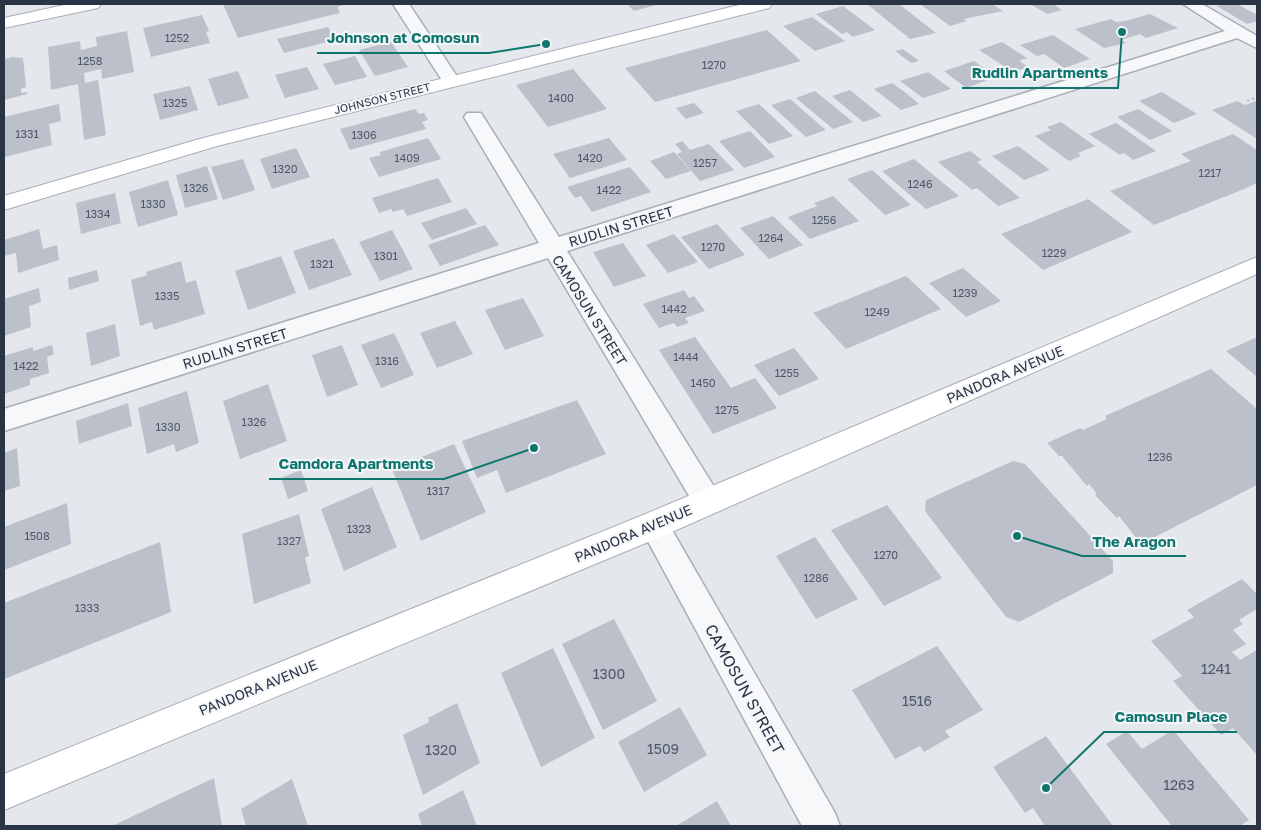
<svg xmlns="http://www.w3.org/2000/svg" width="1261" height="830" viewBox="0 0 1261 830" font-family="'Golos Text',sans-serif">
<style>
.building{fill:#bbc0ca}
.lines{fill:none;stroke-linecap:round;stroke-linejoin:round}
.street-casing{stroke:#a9aeb7;stroke-width:3}
.secondary-casing{stroke:#a9aeb7;stroke-width:2}
.path{stroke:#c2c5cb;stroke-width:2.5;stroke-dasharray:2.5 2.5;stroke-linecap:butt}
.street{fill:#f7f8fa;fill-rule:evenodd}
.secondary{fill:#fff;fill-rule:evenodd}
.labels{text-anchor:middle;dominant-baseline:central;stroke-width:4;stroke-linejoin:round;paint-order:stroke}
.number-label{font-size:11px;fill:#4f5766}
.far-street-label{font-size:11px;fill:#2b3445;stroke:#f4f6f9}
.street-label{font-size:14px;fill:#2b3445;stroke:#f4f6f9}
.near-number-label{font-size:14px;fill:#4f5766}
.near-street-label{font-size:16px;fill:#2b3445;stroke:#f4f6f9}
.leader{fill:none;stroke:#0f766e;stroke-width:2}
.callout-dot{fill:#0f766e;stroke:#f4f6f9;stroke-width:2}
.callout-label{font-size:15px;text-anchor:middle;font-weight:bold;fill:#0f766e;stroke:#f4f6f9;stroke-width:4;stroke-linejoin:round;paint-order:stroke}
</style>
<rect width="100%" height="100%" fill="#e4e7ec"/>
<g class="building">
<polygon points="223,4 347,4 337,7 340,13 238,38"/>
<polygon points="627,4 660,4 634,11"/>
<polygon points="867,4 899,4 936,33 910,39"/>
<polygon points="920,4 992,4 1003,11 964,19 967,21 950,26"/>
<polygon points="1030,4 1053,4 1062,10 1047,14"/>
<polygon points="1219,4 1237,4 1257,15 1257,21 1247,24 1217,6 1221,5"/>
<polygon points="843,6 875,30 853,37 847,32 842,34 816,14"/>
<polygon points="1150,14 1178,28 1146,38 1140,34 1121,40 1126,43 1104,48 1075,29 1111,19 1116,22 1125,21"/>
<polygon points="202,15 209,31 206,32 210,43 151,57 143,28"/>
<polygon points="812,17 845,41 815,51 783,26"/>
<polygon points="328,27 335,40 284,53 277,39"/>
<polygon points="767,30 801,61 655,102 625,68"/>
<polygon points="127,31 134,72 102,79 101,69 84,73 85,83 98,80 106,135 84,140 78,84 51,90 48,47 80,41 81,50 97,46 96,37"/>
<polygon points="1053,35 1090,59 1064,68 1044,54 1037,56 1020,45"/>
<polygon points="391,42 408,67 375,76 359,50"/>
<polygon points="1002,42 1027,58 1019,61 1029,67 1013,72 979,50"/>
<polygon points="903,49 919,61 911,63 895,51"/>
<polygon points="355,56 367,77 335,85 323,64"/>
<polygon points="12,57 23,58 26,87 21,89 21,93 27,92 27,94 4,100 4,59"/>
<polygon points="974,61 996,77 966,88 944,71"/>
<polygon points="307,67 319,89 285,98 275,75"/>
<polygon points="573,69 607,109 548,127 516,85"/>
<polygon points="238,71 249,98 218,106 208,79"/>
<polygon points="928,72 951,89 923,98 900,81"/>
<polygon points="892,83 906,93 919,104 901,110 874,89"/>
<polygon points="190,86 198,110 160,120 153,94"/>
<polygon points="850,90 882,116 863,122 832,96"/>
<polygon points="815,91 853,122 833,129 796,98"/>
<polygon points="1162,92 1197,114 1174,123 1139,101"/>
<polygon points="790,99 826,130 806,137 771,105"/>
<polygon points="1237,101 1245,105 1257,101 1257,139 1212,110"/>
<polygon points="694,103 704,113 686,119 676,108"/>
<polygon points="59,104 61,121 49,124 52,145 5,157 4,117"/>
<polygon points="759,104 793,136 769,144 736,111"/>
<polygon points="415,109 419,114 424,113 428,120 422,122 426,129 350,150 340,129"/>
<polygon points="1138,109 1172,131 1150,140 1117,117"/>
<polygon points="1061,122 1095,146 1078,153 1081,156 1069,161 1035,136 1051,130 1047,127"/>
<polygon points="1116,123 1156,151 1133,160 1124,153 1120,155 1089,134"/>
<polygon points="750,131 775,157 744,168 719,141"/>
<polygon points="1233,134 1257,150 1257,183 1244,189 1154,225 1110,191 1191,161 1181,154"/>
<polygon points="428,138 441,159 379,177 369,158 381,155 380,152"/>
<polygon points="609,138 627,160 570,178 553,154"/>
<polygon points="682,141 690,150 709,144 734,170 700,181 677,154 682,152 675,144"/>
<polygon points="1018,146 1050,170 1024,180 992,156"/>
<polygon points="296,148 310,177 272,189 260,159"/>
<polygon points="970,151 982,160 977,162 1020,198 998,206 977,188 972,190 938,162"/>
<polygon points="674,152 691,171 666,179 650,161"/>
<polygon points="243,159 255,190 223,200 211,167"/>
<polygon points="914,159 959,196 926,209 882,171"/>
<polygon points="207,166 218,199 185,208 176,175"/>
<polygon points="630,167 651,192 592,212 581,196 575,198 567,187"/>
<polygon points="872,170 911,205 885,215 847,179"/>
<polygon points="438,178 452,202 407,216 403,209 393,212 391,209 379,213 372,198"/>
<polygon points="168,180 178,215 138,227 129,192"/>
<polygon points="115,193 121,223 81,234 76,203"/>
<polygon points="833,196 859,221 810,239 788,217 817,206 814,203"/>
<polygon points="1088,199 1132,232 1043,270 1001,234"/>
<polygon points="466,208 477,224 432,240 421,223"/>
<polygon points="773,216 803,245 769,259 740,228"/>
<polygon points="717,224 745,255 709,269 681,237"/>
<polygon points="485,225 499,245 440,266 428,245"/>
<polygon points="39,229 43,249 57,245 59,260 18,273 16,253 4,256 4,240"/>
<polygon points="392,230 413,269 380,281 359,242"/>
<polygon points="674,234 698,262 668,273 646,245"/>
<polygon points="334,238 352,275 309,290 293,251"/>
<polygon points="623,243 646,276 614,287 593,252"/>
<polygon points="281,256 296,293 248,310 235,271"/>
<polygon points="181,261 186,283 196,280 205,314 154,330 152,322 140,326 131,280 147,275 146,272"/>
<polygon points="963,268 1001,301 966,317 929,283"/>
<polygon points="97,270 99,281 69,290 68,278"/>
<polygon points="906,276 941,309 846,349 813,313"/>
<polygon points="39,288 41,302 29,306 31,327 4,336 4,299"/>
<polygon points="684,290 689,298 694,296 705,311 685,318 689,323 677,327 674,323 659,328 643,304"/>
<polygon points="523,298 544,336 505,350 485,310"/>
<polygon points="455,321 473,354 437,368 420,333"/>
<polygon points="115,324 120,356 91,366 86,333"/>
<polygon points="394,333 414,375 381,388 361,345"/>
<polygon points="695,337 731,388 755,378 777,408 713,434 659,350"/>
<polygon points="1257,337 1257,377 1226,351"/>
<polygon points="52,345 54,354 47,357 49,373 30,379 30,385 4,394 4,356 33,347 33,351"/>
<polygon points="342,345 358,385 327,397 312,355"/>
<polygon points="794,348 819,379 779,396 754,365"/>
<polygon points="1211,369 1257,409 1257,485 1141,544 1119,516 1117,518 1095,495 1097,494 1089,484 1087,486 1062,456 1059,456 1047,443 1080,428 1083,430 1107,419 1105,416"/>
<polygon points="268,384 287,441 240,459 223,401"/>
<polygon points="187,391 199,443 176,452 174,444 147,454 138,408"/>
<polygon points="577,400 606,454 506,493 497,470 477,478 462,441"/>
<polygon points="128,403 132,426 79,444 76,421"/>
<polygon points="454,444 486,512 421,541 392,469"/>
<polygon points="17,448 20,486 4,491 4,453"/>
<polygon points="1013,461 1025,464 1113,561 1113,573 1019,622 1006,617 925,511 926,500"/>
<polygon points="301,470 308,491 288,499 281,478"/>
<polygon points="372,487 397,547 344,571 321,509"/>
<polygon points="67,503 71,544 4,570 4,527"/>
<polygon points="887,505 942,578 884,606 831,530"/>
<polygon points="299,514 309,556 305,558 311,583 254,604 242,534"/>
<polygon points="815,537 858,599 816,619 776,556"/>
<polygon points="160,542 171,612 4,679 4,603"/>
<polygon points="1242,579 1257,594 1257,609 1239,620 1243,624 1233,630 1246,644 1232,652 1240,660 1257,650 1257,755 1233,728 1221,735 1173,681 1182,676 1151,641 1194,617 1187,610"/>
<polygon points="614,619 657,701 603,730 562,644"/>
<polygon points="937,646 983,710 945,731 950,737 924,752 920,746 895,759 852,690"/>
<polygon points="553,648 595,738 541,767 501,673"/>
<polygon points="457,703 480,763 423,795 403,735 429,722 428,718"/>
<polygon points="680,707 707,755 644,792 618,742"/>
<polygon points="1173,730 1249,820 1240,826 1172,826 1106,744 1127,731 1142,749"/>
<polygon points="1046,736 1113,826 1045,826 1033,808 1025,813 993,767"/>
<polygon points="214,778 222,826 112,826"/>
<polygon points="292,779 308,826 246,826 241,809"/>
<polygon points="463,790 477,826 422,826 418,814"/>
<polygon points="717,801 731,826 676,826"/>
</g>
<g class="lines">
<g class="street-casing">
<g id="street">
<polygon points="393,4 409,4 460,81 457,85 445,85"/>
<polygon points="1183,4 1202,4 1257,36 1257,48 1237,38 567,251 718,493 722,502 718,511 708,514 698,511 548,258 4,431 4,409 539,243 464,117 467,113 481,113 559,237 1225,31"/>
<polygon points="654,512 664,516 835,813 840,826 802,826 644,534 640,525 644,516"/>
</g>
</g>
<g class="secondary-casing">
<g id="secondary">
<polygon points="69,4 101,4 98,8 4,28 4,18"/>
<polygon points="743,4 772,4 769,8 217,146 4,210 4,196 203,138"/>
<polygon points="1257,257 1257,274 665,535 4,810 4,774 643,515"/>
</g>
</g>
<polyline class="path" points="1247,101 1257,97"/>
<use href="#street" class="street"/>
<use href="#secondary" class="secondary"/>
</g>
<g class="labels">
<g class="number-label">
<text x="177" y="37">1252</text>
<text x="90" y="60">1258</text>
<text x="714" y="64">1270</text>
<text x="561" y="97">1400</text>
<text x="175" y="102">1325</text>
<text x="27" y="133">1331</text>
<text x="364" y="134">1306</text>
<text x="407" y="157">1409</text>
<text x="590" y="157">1420</text>
<text x="705" y="162">1257</text>
<text x="285" y="168">1320</text>
<text x="1210" y="172">1217</text>
<text x="920" y="183">1246</text>
<text x="196" y="187">1326</text>
<text x="609" y="189">1422</text>
<text x="153" y="203">1330</text>
<text x="98" y="213">1334</text>
<text x="824" y="219">1256</text>
<text x="771" y="237">1264</text>
<text x="713" y="246">1270</text>
<text x="1054" y="252">1229</text>
<text x="386" y="255">1301</text>
<text x="322" y="263">1321</text>
<text x="965" y="292">1239</text>
<text x="167" y="295">1335</text>
<text x="674" y="308">1442</text>
<text x="877" y="311">1249</text>
<text x="686" y="356">1444</text>
<text x="387" y="360">1316</text>
<text x="26" y="365">1422</text>
<text x="787" y="372">1255</text>
<text x="703" y="382">1450</text>
<text x="727" y="409">1275</text>
<text x="254" y="421">1326</text>
<text x="168" y="426">1330</text>
<text x="1160" y="456">1236</text>
<text x="438" y="490">1317</text>
<text x="359" y="528">1323</text>
<text x="37" y="535">1508</text>
<text x="289" y="540">1327</text>
<text x="886" y="554">1270</text>
<text x="816" y="577">1286</text>
<text x="87" y="607">1333</text>
</g>
<g class="far-street-label">
<text transform="translate(382 98) rotate(-14)">JOHNSON STREET</text>
</g>
<g class="street-label">
<text transform="translate(621 226) rotate(-17)">RUDLIN STREET</text>
<text transform="translate(590 310) rotate(58)">CAMOSUN STREET</text>
<text transform="translate(235 348) rotate(-17)">RUDLIN STREET</text>
<text transform="translate(1005 374) rotate(-23)">PANDORA AVENUE</text>
<text transform="translate(633 533) rotate(-23)">PANDORA AVENUE</text>
<text transform="translate(258 687) rotate(-22)">PANDORA AVENUE</text>
</g>
<g class="near-number-label">
<text x="1216" y="668">1241</text>
<text x="609" y="673">1300</text>
<text x="917" y="700">1516</text>
<text x="663" y="748">1509</text>
<text x="441" y="749">1320</text>
<text x="1179" y="784">1263</text>
</g>
<g class="near-street-label">
<text transform="translate(745 689) rotate(61)">CAMOSUN STREET</text>
</g>
</g>
<path class="leader" d="M546 44L489 53H317M1122 32L1118 88H962M534 448L444 479H269M1017 536L1082 556H1186M1046 788L1104 732H1237"/>
<g class="callout-dot">
<circle cx="546" cy="44" r="5"/>
<circle cx="1122" cy="32" r="5"/>
<circle cx="534" cy="448" r="5"/>
<circle cx="1017" cy="536" r="5"/>
<circle cx="1046" cy="788" r="5"/>
</g>
<g class="callout-label">
<text x="403" y="43">Johnson at Comosun</text>
<text x="1040" y="78">Rudlin Apartments</text>
<text x="356" y="469">Camdora Apartments</text>
<text x="1134" y="547">The Aragon</text>
<text x="1171" y="722">Camosun Place</text>
</g>
<rect width="1261" height="830" fill="none" stroke="#2b3445" stroke-width="10"/>
</svg>
